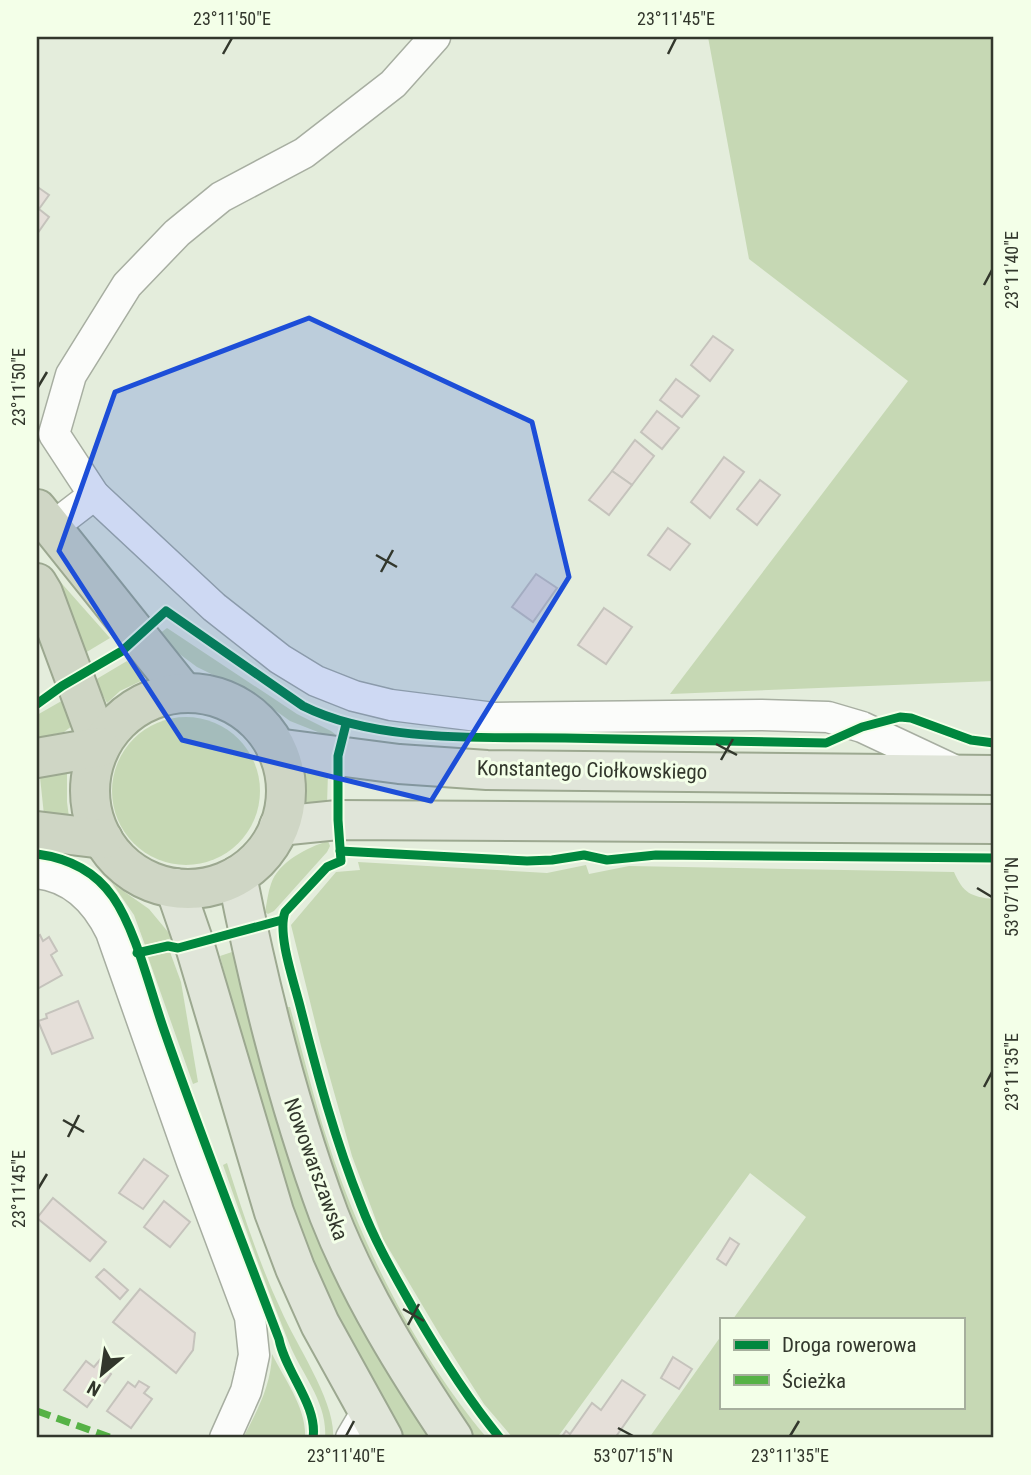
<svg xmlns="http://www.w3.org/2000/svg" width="1031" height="1475" viewBox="0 0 1031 1475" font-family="'Roboto Condensed',sans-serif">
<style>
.green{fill:#c6d8b4}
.building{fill:#e5dfd9;stroke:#c5c3bc;stroke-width:2}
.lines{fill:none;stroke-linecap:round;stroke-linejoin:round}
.minor-casing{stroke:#a7aea1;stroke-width:33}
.major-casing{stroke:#9ca890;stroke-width:42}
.highway-casing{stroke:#9ca890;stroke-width:42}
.minor{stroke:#fbfcfa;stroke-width:30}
.major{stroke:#e0e5d9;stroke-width:38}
.highway{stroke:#cfd6c5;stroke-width:38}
.quiet{stroke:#56b246;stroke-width:7;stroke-dasharray:14 7;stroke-linecap:butt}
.cycleway-casing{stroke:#f3ffe8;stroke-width:13}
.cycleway{stroke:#00873e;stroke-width:9}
.marked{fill:#1d4ed8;fill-opacity:0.2;stroke:#1d4ed8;stroke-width:5;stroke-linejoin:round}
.ticks{fill:none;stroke:#32372c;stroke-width:2.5}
.labels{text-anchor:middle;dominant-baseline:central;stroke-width:6;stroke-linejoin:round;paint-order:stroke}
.street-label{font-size:21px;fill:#32372c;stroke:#f3ffe8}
.neatline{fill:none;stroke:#32372c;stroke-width:2.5}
.ticks-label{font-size:18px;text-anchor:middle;fill:#32372c}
</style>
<rect width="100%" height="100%" fill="#e4eddc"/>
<g class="green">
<polygon points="708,37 994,37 994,681 670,694 908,381 749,259"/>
<polygon points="48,568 110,638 85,653 70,612"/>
<polygon points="167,628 297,714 331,731 335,734 333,738 290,721 254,695 197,667 166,644 159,634"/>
<polygon points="127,661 143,680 120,691 107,703 95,680"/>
<polygon points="65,699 72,726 64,732 37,738 37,715"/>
<circle cx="186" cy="791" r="74"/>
<polygon points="305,767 328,772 327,804 305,806"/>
<polygon points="67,773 67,802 69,817 44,815 40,777"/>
<path d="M328,841l2,5 -3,6 -53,59 -6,3 -3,-2c2,-10 3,-20 6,-28 7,-22 37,-37 57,-43z"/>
<path d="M358,862l189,11 39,-8 3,9 40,-8 325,6c9,21 17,25 40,27v539h-345l72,-102v71h242v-88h-230l73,-102 -56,-44 -193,265h-44l-29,-34 -44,-69 -57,-96 -31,-83 -31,-110 -30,-121 45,-53 24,-2z"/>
<polygon points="112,883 149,909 173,938 145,945 134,915"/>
<path d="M235,951l198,487h-28c-58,-88 -99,-187 -131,-286 -21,-64 -37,-131 -54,-196z"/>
<polygon points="170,952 181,982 198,1082 193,1084 148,957"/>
<path d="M285,1007h5c13,46 24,93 39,138 32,100 90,213 158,293h-11c-41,-58 -80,-117 -110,-182 -36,-80 -59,-165 -81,-249z"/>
<path d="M227,1163c16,50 32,100 54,147 15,35 55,92 52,128h-8c3,-35 -23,-63 -36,-95 -24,-59 -45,-118 -66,-178z"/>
<path d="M272,1354c13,26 35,55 33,84h-62c14,-27 28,-52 29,-84z"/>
</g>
<g class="building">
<polygon points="39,188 49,195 39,209 49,217 37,234 37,191"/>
<polygon points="713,336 733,350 710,381 691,365"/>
<polygon points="676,379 699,396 682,417 660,400"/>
<polygon points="657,411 679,428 662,449 641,432"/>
<polygon points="635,440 654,456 632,485 612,471"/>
<polygon points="724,457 744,472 710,518 691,502"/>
<polygon points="612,471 632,485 609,515 589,500"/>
<polygon points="760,480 780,495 757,525 737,509"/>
<polygon points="668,528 690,544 670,570 648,555"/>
<polygon points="536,574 557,588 533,622 512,607"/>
<polygon points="604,608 632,627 606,664 578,645"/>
<polygon points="40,935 43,941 49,937 57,951 51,955 62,975 37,989 37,937"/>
<polygon points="78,1001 93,1038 52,1054 38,1021 47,1018 46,1014"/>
<polygon points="144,1159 168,1176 143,1209 119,1193"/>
<polygon points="53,1198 106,1242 90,1261 37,1218"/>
<polygon points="164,1201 190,1222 170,1247 144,1227"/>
<polygon points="730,1238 739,1244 726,1265 717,1259"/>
<polygon points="104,1269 128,1290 120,1299 96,1277"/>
<polygon points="140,1289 195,1333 193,1350 176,1373 113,1322"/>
<polygon points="103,1356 111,1360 106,1369 111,1374 87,1407 64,1390 86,1361 94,1367"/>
<polygon points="673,1357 692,1369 679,1389 661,1378"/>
<polygon points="622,1380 645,1395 615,1438 561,1438 566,1431 570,1434 592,1403 601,1410"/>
<polygon points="139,1381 149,1387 144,1393 152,1399 131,1428 107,1411 128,1382 135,1387"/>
</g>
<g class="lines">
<g class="minor-casing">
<g id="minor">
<polyline points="435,37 393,84 304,153 221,197 177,233 127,285 71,375 54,434 94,495 214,607 280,659 316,681 354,696 391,705 494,718 761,715 828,717 862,727 958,772"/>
<polyline points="51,528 94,495"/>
<path d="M37,873c36,4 59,28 74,59l81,230 58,155 4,38 -4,19 -4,17 -21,47"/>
<polyline points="351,1438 367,1411"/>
</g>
</g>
<g class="major-casing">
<g id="major">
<polyline points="276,748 399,764 487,770 994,775"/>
<polyline points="279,826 338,820 994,824"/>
<path d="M237,876c23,115 51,229 92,339 31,79 77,153 124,223"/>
<polyline points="175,888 194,943 274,1212 295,1268 320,1324 383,1438"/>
</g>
</g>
<g class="highway-casing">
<g id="highway">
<polyline points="37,509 184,693"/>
<polyline points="37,583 43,593 100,747"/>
<circle cx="188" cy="791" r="98"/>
<polyline points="37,758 100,747"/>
<polyline points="37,831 103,839"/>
</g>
</g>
<use href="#minor" class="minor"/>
<use href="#major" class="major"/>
<use href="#highway" class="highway"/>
<polyline class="quiet" points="37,1411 112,1438"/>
<g class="cycleway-casing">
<g id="cycleway">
<path d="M37,704l25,-18 60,-35 44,-40 137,95c74,37 180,31 262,32 87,2 174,3 261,5l36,-16 38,-10 11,1 60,22 23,3"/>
<path d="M346,724l-8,32v64l3,41 -14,6 -42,45c-8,22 9,70 15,94 17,67 35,134 61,199 14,37 34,71 53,105 26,45 53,88 86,128"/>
<polyline points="340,851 527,861 552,860 584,855 607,860 656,855 994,858"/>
<path d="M37,854c30,4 58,17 76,43 23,33 37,93 51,133 36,104 76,206 115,309 6,33 39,66 34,99"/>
<polyline points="137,953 168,946 178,948 282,920"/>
</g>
</g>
<use href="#cycleway" class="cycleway"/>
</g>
<path class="marked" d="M309,318l223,104 37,155 -138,224 -249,-61 -123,-189 56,-159z"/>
<path class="ticks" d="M223,54l9,-16M668,54l8,-16M984,285l8,-15M38,387l9,-15M376,555l21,12M381,572l12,-22M716,744l21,11M721,760l12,-21M977,888l15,9M984,1087l8,-15M63,1120l21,12M68,1137l11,-22M38,1189l9,-15M403,1309l21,12M408,1325l11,-21M618,1428l15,8M346,1436l8,-15M790,1436l9,-15"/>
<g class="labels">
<g class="street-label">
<text transform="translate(592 770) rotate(1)">Konstantego Ciołkowskiego</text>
<text transform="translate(316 1169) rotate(70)">Nowowarszawska</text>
</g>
</g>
<rect width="1031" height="1475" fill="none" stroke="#f3ffe8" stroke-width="77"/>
<rect x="720" y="1318" width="245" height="91" fill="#f3ffe8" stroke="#a6af9d" stroke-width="2"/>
<rect x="734" y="1340" width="35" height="10" fill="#00873e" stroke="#a6af9d" stroke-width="2"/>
<text x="782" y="1352" font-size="21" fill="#32372c">Droga rowerowa</text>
<rect x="734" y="1375" width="35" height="10" fill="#56b246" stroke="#a6af9d" stroke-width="2"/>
<text x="782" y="1388" font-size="21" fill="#32372c">Ścieżka</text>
<g transform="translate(102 1374) rotate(209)" stroke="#f3ffe8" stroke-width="5" paint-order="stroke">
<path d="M0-5L12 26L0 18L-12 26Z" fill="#32372c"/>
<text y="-10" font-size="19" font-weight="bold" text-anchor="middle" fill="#32372c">N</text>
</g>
<rect x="38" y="38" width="954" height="1398" class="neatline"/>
<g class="ticks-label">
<text x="232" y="25">23°11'50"E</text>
<text x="676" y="25">23°11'45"E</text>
<text transform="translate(1012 270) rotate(-90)" y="6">23°11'40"E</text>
<text transform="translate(19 387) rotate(-90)" y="6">23°11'50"E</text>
<text transform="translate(1012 897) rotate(-90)" y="6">53°07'10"N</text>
<text transform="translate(1012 1072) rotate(-90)" y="6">23°11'35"E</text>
<text transform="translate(19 1189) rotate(-90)" y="6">23°11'45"E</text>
<text x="346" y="1462">23°11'40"E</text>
<text x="633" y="1462">53°07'15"N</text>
<text x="790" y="1462">23°11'35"E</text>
</g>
</svg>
